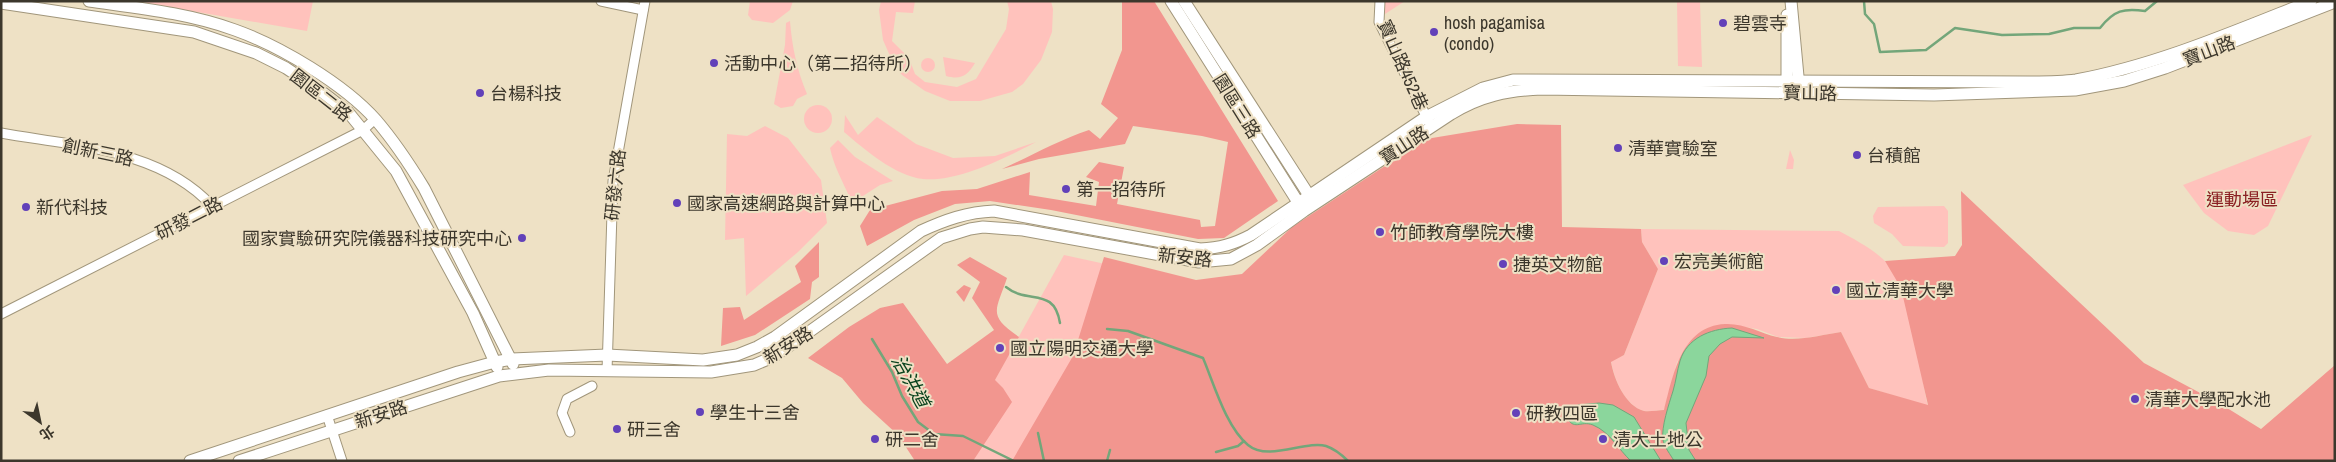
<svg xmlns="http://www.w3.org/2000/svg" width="2336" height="462" viewBox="0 0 2336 462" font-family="'Archivo Narrow','Noto Sans TC',sans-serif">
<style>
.green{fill:#ffc2bc}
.forest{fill:#f2968f}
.water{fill:#8bd69c;stroke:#73a67a}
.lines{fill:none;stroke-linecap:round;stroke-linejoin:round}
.stream{stroke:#73a67a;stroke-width:2.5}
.minor-casing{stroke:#a1967b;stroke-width:11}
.tertiary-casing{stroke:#a1967b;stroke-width:13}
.minor{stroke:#fff;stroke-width:9}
.tertiary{stroke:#fff;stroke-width:11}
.poi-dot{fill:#6241b9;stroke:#eee1c5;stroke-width:2}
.labels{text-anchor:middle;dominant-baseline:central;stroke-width:4;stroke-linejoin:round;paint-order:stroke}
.poi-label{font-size:18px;fill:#3c372c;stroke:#eee1c5;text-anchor:start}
.street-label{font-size:18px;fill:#3c372c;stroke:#eee1c5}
.park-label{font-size:18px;fill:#8b2123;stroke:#eee1c5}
.water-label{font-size:19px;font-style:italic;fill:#09431e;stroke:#eee1c5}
</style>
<rect width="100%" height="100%" fill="#eee1c5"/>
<g class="green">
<polygon points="147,1 313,1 307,31 146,3"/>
<polygon points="750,1 793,1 790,10 773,23 752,20 748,15"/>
<polygon points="881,1 915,1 913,13 896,12 892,41 909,58 915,74 925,82 957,87 976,79 1006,29 1009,9 1007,1 1051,1 1053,9 1052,32 1041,60 1023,84 1012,92 980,101 950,101 925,91 902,75 894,65 883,40 879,10"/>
<polygon points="1384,1 1405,1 1385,14"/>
<polygon points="1677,1 1700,1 1702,67 1678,66"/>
<path d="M790,21c2,26 7,49 17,73l-10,5 -4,7 -12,2 -7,-4 11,-59 1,-22z"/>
<path d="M943,57l32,6c-8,13 -14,17 -29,13z"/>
<circle cx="928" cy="65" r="7"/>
<circle cx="818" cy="119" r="14"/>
<path d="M845,115l13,20 19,-18 39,27 37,14 42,-2 41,-14c-31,16 -77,40 -113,37 -28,-3 -59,-30 -79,-47z"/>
<polygon points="765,126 788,138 821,180 827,223 798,252 746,296 744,238 725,240 727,134 747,136"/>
<polygon points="2312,135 2268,226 2254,235 2228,231 2204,213 2183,185"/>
<path d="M838,140l17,17 38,24 -13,4 -28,18c-7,-18 -18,-35 -22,-55z"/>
<polygon points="1790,150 1794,160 1793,169 1786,169"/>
<polygon points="1944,206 1948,211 1948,243 1944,247 1903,246 1892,234 1874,223 1873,216 1878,207"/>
<path d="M1641,229l198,2c15,8 32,17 45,29 25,24 36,110 44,146l-59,-18 -28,-56 -35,6 -28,-1 -21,-8 -32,-5 -20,5 -28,33 -13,48c-6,0 -14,2 -20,1 -19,-5 -30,-32 -33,-50l13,-6 34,-86 -16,-27z"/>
<polygon points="1064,255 1110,265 1397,461 950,461"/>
</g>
<g class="forest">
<path d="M1122,1h32l124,200 -54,37 -26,1 -147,-29 -61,-9 -35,3 -41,16 -47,26 -7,-20 10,-16 72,-19 35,-2 53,-17 -1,23 67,11 3,-24 -13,-5 13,-15 25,5 -7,37 83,16 1,7 14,-1 13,-84 -26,-6 -69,-10 -8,18 -86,15 -37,10c29,-13 57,-29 87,-39l11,9 18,-21 -17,-14 21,-54z"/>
<path d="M1517,124l44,1 1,102 79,2 1,13 16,27 -34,86 -13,7c3,17 14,44 33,49 6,1 14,-1 20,-1 9,-34 17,-84 61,-86 19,-1 35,9 52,13 20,5 44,-2 64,-5l28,56 59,17 -27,-117 -16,-27 70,-5 7,-11 -1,-54 183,172 75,40 42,26 74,-64v96h-1323l61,-105 31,-99 92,23 46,-6 50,-47 134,-88z"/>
<polygon points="819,242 819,277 812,282 810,299 755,335 721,346 723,308 740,307 744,320 801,282 795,266"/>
<path d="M970,257l37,21c-11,33 -20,37 12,59l-24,43 8,8 9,14 -39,59h-58l-17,-26 -35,-32 -21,-25 -34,-20 41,-31 31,-19 23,-5 44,61 47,-34 -22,-32 8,-16 -23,-17z"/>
<polygon points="964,285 971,288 964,302 956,292"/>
</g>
<g class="water">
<path d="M1732,328l32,10 -32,-1 -12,7 -11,12 -3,20 -20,47 3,27 7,11h-22c-3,-6 -10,-14 -11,-21 -2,-13 6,-36 10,-49 3,-10 4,-20 7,-30 7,-23 30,-32 52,-33z"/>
<path d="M1599,403l14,2 21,12 27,44h-30c-13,-12 -21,-29 -38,-36 -13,-5 -19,7 -27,-9l12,-11z"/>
</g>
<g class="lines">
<g class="stream">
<path d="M1864,1l1,13 9,10 6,28 46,-2 29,-22 47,7 47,-1 25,-6h26c14,-18 24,-20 45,-17l12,-10"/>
<path d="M1006,287c22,18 48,-1 54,36"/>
<path d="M1107,329l21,2 75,27c11,26 23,69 45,87 20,17 58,-5 78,1 9,3 16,9 22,15"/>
<polyline points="872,339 892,372 902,396 918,422 934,434 963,436 1014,461"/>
<polyline points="1038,433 1044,461"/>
<polyline points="1216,452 1238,446 1244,441"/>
<polyline points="1107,461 1110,450"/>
</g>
<g class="minor-casing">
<g id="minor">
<polyline points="601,1 643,10"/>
<polyline points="1380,1 1379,22 1429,122"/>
<path d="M1,133c72,13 159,16 211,73"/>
<polyline points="1,314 363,130 375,119"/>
<polyline points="607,371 613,181 645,1"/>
<polyline points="327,415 342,461"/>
<polyline points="570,432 562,413 567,399 592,386"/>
</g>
</g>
<g class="tertiary-casing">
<g id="tertiary">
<path d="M89,1c49,7 99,12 146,29 45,16 109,54 141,90 18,21 34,45 48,68l89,176"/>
<polyline points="1171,1 1301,207"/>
<polyline points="1184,1 1312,200"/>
<polyline points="1791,1 1799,87"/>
<polyline points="1,3 194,32 256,53 286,68 322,92 348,112 396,171 473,313 497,367"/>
<polyline points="1787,86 1787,15"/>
<path d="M190,461l268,-89 37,-10 17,-3 95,-4 96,5 34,-5 20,-8 18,-10 146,-106c24,-11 46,-19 73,-20l206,38c20,-1 34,-5 51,-14l175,-118 57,-29 30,-8 517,2c15,0 31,0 46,-2 81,-15 159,-49 235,-79"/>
<path d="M239,461l260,-85 50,-6 162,2 43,-7 19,-8 19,-13 149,-106 29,-9 13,-2 40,3 176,32 32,-3 26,-14 47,-34 147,-97c29,-18 57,-24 91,-25l392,6 141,-5 49,-9 41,-13 170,-66"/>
</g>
</g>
<use href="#minor" class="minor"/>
<use href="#tertiary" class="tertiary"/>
</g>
<g class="poi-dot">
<circle cx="1723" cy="23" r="5"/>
<circle cx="1434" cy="32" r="5"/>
<circle cx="714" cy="63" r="5"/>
<circle cx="480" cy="93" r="5"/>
<circle cx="1618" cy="148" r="5"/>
<circle cx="1857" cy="155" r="5"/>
<circle cx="1066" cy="189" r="5"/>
<circle cx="677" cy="203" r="5"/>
<circle cx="26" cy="207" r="5"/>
<circle cx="1380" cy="232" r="5"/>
<circle cx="522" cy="238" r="5"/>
<circle cx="1664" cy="261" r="5"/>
<circle cx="1503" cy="264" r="5"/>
<circle cx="1836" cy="290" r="5"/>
<circle cx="1000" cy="348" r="5"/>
<circle cx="2135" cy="399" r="5"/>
<circle cx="700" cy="412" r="5"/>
<circle cx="1516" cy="413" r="5"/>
<circle cx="617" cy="429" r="5"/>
<circle cx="875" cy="439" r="5"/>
<circle cx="1603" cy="439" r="5"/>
</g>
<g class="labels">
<g class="poi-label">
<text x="1444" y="22">hosh pagamisa<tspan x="1444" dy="21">(condo)</tspan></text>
<text x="1733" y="23">碧雲寺</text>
<text x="724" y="63">活動中心（第二招待所）</text>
<text x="490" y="93">台楊科技</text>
<text x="1628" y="148">清華實驗室</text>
<text x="1867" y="155">台積館</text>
<text x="1076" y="189">第一招待所</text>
<text x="687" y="203">國家高速網路與計算中心</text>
<text x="36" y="207">新代科技</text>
<text x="1390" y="232">竹師教育學院大樓</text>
<text x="512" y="238" text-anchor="end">國家實驗研究院儀器科技研究中心</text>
<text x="1674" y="261">宏亮美術館</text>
<text x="1513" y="264">捷英文物館</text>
<text x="1846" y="290">國立清華大學</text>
<text x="1010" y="348">國立陽明交通大學</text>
<text x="2145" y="399">清華大學配水池</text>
<text x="710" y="412">學生十三舍</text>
<text x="1526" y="413">研教四區</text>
<text x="627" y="429">研三舍</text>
<text x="885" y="439">研二舍</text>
<text x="1613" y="439">清大土地公</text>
</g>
<g class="street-label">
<text transform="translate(2209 51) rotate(-21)">寶山路</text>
<text transform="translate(1403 65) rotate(66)">寶山路452巷</text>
<text transform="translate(1810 93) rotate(1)">寶山路</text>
<text transform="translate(321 95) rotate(38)">園區二路</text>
<text transform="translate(1237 106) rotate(58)">園區三路</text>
<text transform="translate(1404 145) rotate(-33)">寶山路</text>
<text transform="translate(98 152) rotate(12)">創新三路</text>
<text transform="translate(615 185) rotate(-84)">研發六路</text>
<text transform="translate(189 218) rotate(-27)">研發二路</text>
<text transform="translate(1185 257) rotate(6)">新安路</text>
<text transform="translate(788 345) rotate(-32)">新安路</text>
<text transform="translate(381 414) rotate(-18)">新安路</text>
</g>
<g class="park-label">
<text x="2242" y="199">運動場區</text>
</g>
<g class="water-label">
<text transform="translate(911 381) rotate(61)">治洪道</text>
</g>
</g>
<rect width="2336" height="462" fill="none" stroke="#3c372c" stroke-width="5"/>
<g transform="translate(40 422) rotate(147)" stroke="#eee1c5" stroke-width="4" paint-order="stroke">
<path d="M0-4L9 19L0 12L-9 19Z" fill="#3c372c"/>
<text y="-8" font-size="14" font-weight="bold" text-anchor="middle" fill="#3c372c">北</text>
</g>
</svg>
